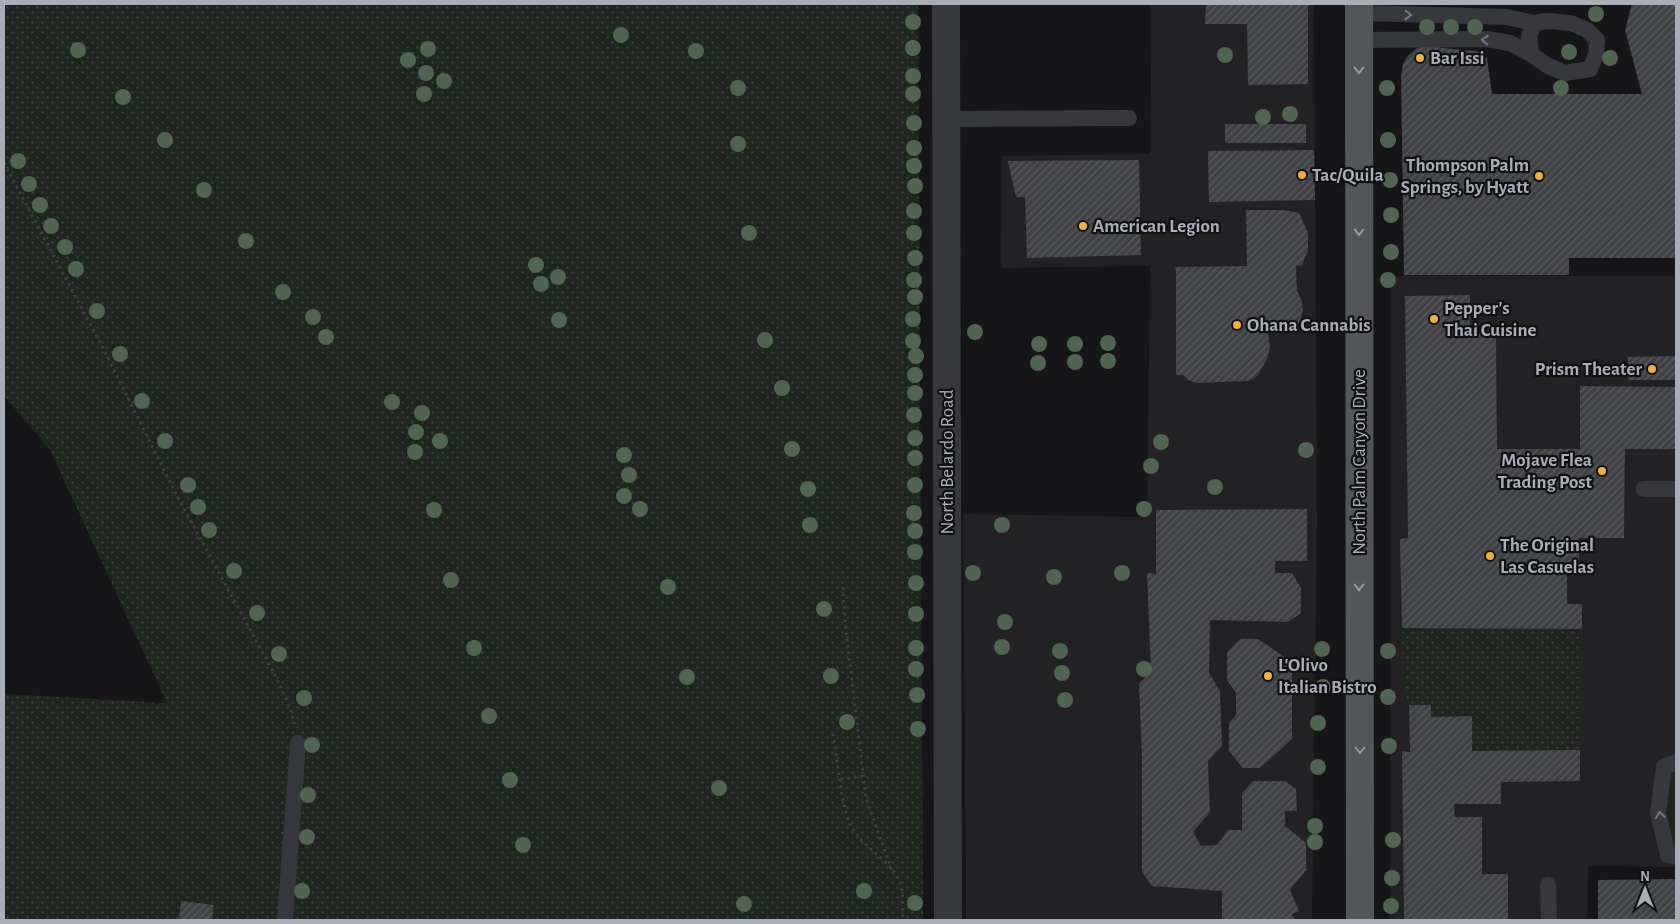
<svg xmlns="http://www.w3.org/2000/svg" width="1680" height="924" viewBox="0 0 1680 924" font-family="'Alegreya Sans',sans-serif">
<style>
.built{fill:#222225}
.grass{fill:url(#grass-dots)}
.building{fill:url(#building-hatch)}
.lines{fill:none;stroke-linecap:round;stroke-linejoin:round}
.path{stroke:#3d3f44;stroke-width:3;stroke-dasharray:2.5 4;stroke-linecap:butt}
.service{stroke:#37383d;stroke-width:16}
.minor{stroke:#37383d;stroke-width:28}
.primary{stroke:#53555c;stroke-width:28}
.tree{fill:#506452}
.oneway{stroke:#757881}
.oneway2{stroke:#979ba6}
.poi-dot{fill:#f2b134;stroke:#111113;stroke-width:2}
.labels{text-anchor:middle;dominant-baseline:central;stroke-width:4.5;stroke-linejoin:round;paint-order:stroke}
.poi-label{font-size:19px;font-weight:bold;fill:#a8adb8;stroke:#111113;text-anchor:start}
.street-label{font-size:19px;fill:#a8adb8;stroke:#111113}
</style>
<defs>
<pattern id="grass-dots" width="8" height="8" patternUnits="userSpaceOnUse" patternTransform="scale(1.25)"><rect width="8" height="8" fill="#1e261f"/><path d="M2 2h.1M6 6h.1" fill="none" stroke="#3c433d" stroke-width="1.8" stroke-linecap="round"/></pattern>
<pattern id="building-hatch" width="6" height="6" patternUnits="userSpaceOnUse" patternTransform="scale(1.25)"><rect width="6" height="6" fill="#404145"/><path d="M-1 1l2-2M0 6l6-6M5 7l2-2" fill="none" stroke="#595a5e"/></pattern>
</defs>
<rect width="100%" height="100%" fill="#161618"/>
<g class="built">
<polygon points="1150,4 1314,4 1317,522 1312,920 966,920 963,514 1147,517 1150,266 1001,268 1002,156 1150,154 1151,84"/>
<polygon points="1390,276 1676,276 1676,867 1588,866 1587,920 1390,920"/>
</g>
<g class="grass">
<polygon points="4,4 918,4 923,920 4,920 4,694 167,703 50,450 4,396"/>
<polygon points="1402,628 1582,629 1581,746 1580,750 1472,751 1471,716 1431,717 1431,705 1409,705 1404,695"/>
</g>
<g class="building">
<polygon points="1206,4 1308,4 1308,84 1248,85 1247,24 1205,24"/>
<polygon points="1632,4 1676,4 1676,258 1569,258 1569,275 1404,275 1401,77 1403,64 1408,56 1417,48 1429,45 1442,48 1477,51 1487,58 1492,94 1642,94 1625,30"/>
<rect x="1225" y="124" width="81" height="19"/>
<polygon points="1314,150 1315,200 1209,202 1208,151"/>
<polygon points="1139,160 1141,255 1027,258 1025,197 1016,197 1008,161"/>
<polygon points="1246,210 1284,210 1299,213 1308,233 1308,250 1302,265 1296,266 1297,291 1302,301 1303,311 1300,322 1294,329 1268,332 1270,347 1267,359 1257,376 1248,381 1196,383 1188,380 1183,375 1176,375 1176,272 1175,267 1247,266"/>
<polygon points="1470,295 1470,334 1496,334 1497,449 1580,449 1580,386 1676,387 1676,449 1625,449 1624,538 1579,538 1579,574 1567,574 1567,604 1582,604 1582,629 1402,628 1400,539 1408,538 1405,296"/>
<polygon points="1676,356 1676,380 1628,380 1628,357"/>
<polygon points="1307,509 1307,561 1275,561 1275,573 1292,573 1301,588 1301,613 1288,622 1210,620 1209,673 1220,691 1222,746 1208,761 1210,812 1193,832 1201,846 1217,845 1228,830 1242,830 1242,793 1253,781 1285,781 1296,789 1297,811 1285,811 1285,826 1306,843 1306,870 1290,890 1299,911 1292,914 1295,920 1222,920 1222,891 1152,886 1142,872 1142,755 1139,684 1151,671 1147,573 1156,574 1156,510"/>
<polygon points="1240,639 1258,639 1292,662 1292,739 1260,768 1243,768 1229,751 1229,723 1236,715 1236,693 1227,680 1227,652"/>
<polygon points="1409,705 1431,705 1431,717 1472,716 1472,751 1580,750 1580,781 1501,782 1501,804 1454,804 1455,817 1482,817 1482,874 1508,874 1508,920 1404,920 1402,751 1410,752"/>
<polygon points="1676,879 1676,920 1598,920 1598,880"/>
<polygon points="181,901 214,905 212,920 179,920"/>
</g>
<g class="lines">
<g class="path">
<polyline points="4,163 104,350 177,496 277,679 288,703 295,724"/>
<polyline points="843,587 846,631 866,798 892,871"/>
<path d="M833,734c5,27 7,66 17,90 12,26 47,37 52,66 1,9 0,20 1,30"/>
<polyline points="841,779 863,776"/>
</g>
<g class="service">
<polyline points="1359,13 1507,17 1534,23 1548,21 1571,23 1587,30 1597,40 1596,55 1590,69 1565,73 1548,66 1531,54 1510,43 1487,39 1359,40"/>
<polyline points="1531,54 1529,36 1534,23"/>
<polyline points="947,119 1129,118"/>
<polyline points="1644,489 1676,489"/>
<polyline points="1676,762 1664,767 1658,813 1668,855 1676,856"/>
<polyline points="1548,885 1549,920"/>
<polyline points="285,920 298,743"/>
</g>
<polyline class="minor" points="946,4 948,920"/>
<polyline class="primary" points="1359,4 1360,920"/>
</g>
<g class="tree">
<circle cx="1596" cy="14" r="8"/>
<circle cx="913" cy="22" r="8"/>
<circle cx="1427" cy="27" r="8"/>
<circle cx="1451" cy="27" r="8"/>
<circle cx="1475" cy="27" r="8"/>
<circle cx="621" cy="35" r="8"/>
<circle cx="913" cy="48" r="8"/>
<circle cx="428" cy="49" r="8"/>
<circle cx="78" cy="50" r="8"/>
<circle cx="696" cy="51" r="8"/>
<circle cx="1569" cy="52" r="8"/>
<circle cx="1225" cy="55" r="8"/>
<circle cx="1610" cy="58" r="8"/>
<circle cx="408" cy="60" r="8"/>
<circle cx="426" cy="73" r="8"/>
<circle cx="913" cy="76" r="8"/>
<circle cx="444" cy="81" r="8"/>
<circle cx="738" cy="88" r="8"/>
<circle cx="1387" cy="88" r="8"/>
<circle cx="1561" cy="88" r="8"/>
<circle cx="424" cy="94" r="8"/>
<circle cx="913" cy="94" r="8"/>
<circle cx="123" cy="97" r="8"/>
<circle cx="1290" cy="114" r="8"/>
<circle cx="1263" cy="117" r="8"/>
<circle cx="914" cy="123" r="8"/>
<circle cx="165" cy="140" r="8"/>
<circle cx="1388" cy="140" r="8"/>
<circle cx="738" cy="144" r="8"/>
<circle cx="914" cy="148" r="8"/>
<circle cx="18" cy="161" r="8"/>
<circle cx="914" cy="166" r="8"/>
<circle cx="1390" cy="180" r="8"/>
<circle cx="29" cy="184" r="8"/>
<circle cx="915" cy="186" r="8"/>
<circle cx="204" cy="190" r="8"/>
<circle cx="40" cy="205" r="8"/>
<circle cx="914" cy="211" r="8"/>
<circle cx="1391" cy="215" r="8"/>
<circle cx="51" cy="226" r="8"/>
<circle cx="749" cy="233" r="8"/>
<circle cx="914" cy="233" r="8"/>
<circle cx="246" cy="241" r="8"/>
<circle cx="65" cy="247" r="8"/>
<circle cx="1391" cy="252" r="8"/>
<circle cx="915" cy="258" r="8"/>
<circle cx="536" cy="265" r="8"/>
<circle cx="76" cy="269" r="8"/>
<circle cx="558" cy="277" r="8"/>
<circle cx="914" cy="280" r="8"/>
<circle cx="1388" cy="280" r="8"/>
<circle cx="541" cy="284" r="8"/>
<circle cx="283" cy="292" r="8"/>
<circle cx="915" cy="297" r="8"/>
<circle cx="97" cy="311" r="8"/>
<circle cx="313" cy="317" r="8"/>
<circle cx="913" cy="319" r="8"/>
<circle cx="559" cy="320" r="8"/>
<circle cx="975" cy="332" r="8"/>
<circle cx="326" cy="337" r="8"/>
<circle cx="765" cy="340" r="8"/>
<circle cx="913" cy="341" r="8"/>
<circle cx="1108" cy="343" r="8"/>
<circle cx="1039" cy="344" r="8"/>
<circle cx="1075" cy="344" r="8"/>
<circle cx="120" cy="354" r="8"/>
<circle cx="916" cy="356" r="8"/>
<circle cx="1108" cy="361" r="8"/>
<circle cx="1075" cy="362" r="8"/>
<circle cx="1038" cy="363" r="8"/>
<circle cx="915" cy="375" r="8"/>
<circle cx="782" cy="388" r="8"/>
<circle cx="915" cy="393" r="8"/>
<circle cx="142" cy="401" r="8"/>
<circle cx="392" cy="402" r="8"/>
<circle cx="422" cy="413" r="8"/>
<circle cx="914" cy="415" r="8"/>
<circle cx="416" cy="432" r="8"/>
<circle cx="915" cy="438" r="8"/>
<circle cx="165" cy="441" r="8"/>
<circle cx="440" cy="441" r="8"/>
<circle cx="1161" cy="442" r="8"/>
<circle cx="792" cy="449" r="8"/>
<circle cx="1306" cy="450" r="8"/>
<circle cx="415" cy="452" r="8"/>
<circle cx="624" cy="455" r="8"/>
<circle cx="915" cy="458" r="8"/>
<circle cx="1151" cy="466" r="8"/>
<circle cx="629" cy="475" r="8"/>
<circle cx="188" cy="485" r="8"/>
<circle cx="915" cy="485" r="8"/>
<circle cx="1215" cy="487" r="8"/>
<circle cx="808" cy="489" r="8"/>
<circle cx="624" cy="496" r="8"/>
<circle cx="198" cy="507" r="8"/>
<circle cx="640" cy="509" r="8"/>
<circle cx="1144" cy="509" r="8"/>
<circle cx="434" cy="510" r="8"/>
<circle cx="914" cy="513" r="8"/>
<circle cx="810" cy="525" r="8"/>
<circle cx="1002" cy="525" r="8"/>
<circle cx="209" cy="530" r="8"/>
<circle cx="915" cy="531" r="8"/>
<circle cx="915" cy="552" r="8"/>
<circle cx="234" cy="571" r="8"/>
<circle cx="973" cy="573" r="8"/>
<circle cx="1122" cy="573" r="8"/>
<circle cx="1054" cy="577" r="8"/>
<circle cx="451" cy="580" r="8"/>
<circle cx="916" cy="583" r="8"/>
<circle cx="668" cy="587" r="8"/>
<circle cx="824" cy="609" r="8"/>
<circle cx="257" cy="613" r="8"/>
<circle cx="916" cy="614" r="8"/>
<circle cx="1005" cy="622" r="8"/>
<circle cx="1002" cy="647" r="8"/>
<circle cx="474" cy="648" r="8"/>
<circle cx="916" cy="648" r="8"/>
<circle cx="1322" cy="649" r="8"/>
<circle cx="1060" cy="651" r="8"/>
<circle cx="1388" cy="651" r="8"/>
<circle cx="279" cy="654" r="8"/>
<circle cx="916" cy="669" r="8"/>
<circle cx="1144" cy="669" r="8"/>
<circle cx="1062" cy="673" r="8"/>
<circle cx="831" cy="676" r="8"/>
<circle cx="687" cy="677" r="8"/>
<circle cx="1323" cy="687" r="8"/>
<circle cx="917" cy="695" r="8"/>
<circle cx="1388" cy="697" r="8"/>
<circle cx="304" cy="698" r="8"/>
<circle cx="1065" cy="700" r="8"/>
<circle cx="489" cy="716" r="8"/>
<circle cx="847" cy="722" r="8"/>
<circle cx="1318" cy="723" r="8"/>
<circle cx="918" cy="729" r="8"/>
<circle cx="312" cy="745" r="8"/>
<circle cx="1389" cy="746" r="8"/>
<circle cx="1318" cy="767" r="8"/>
<circle cx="510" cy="780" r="8"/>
<circle cx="719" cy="788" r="8"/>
<circle cx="308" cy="795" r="8"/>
<circle cx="1315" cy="826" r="8"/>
<circle cx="307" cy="837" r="8"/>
<circle cx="1393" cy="840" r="8"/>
<circle cx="1315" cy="842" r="8"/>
<circle cx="523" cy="845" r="8"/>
<circle cx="1392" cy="878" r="8"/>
<circle cx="302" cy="891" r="8"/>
<circle cx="864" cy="891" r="8"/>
<circle cx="915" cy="903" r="8"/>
<circle cx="744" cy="904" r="8"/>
<circle cx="1391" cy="906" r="8"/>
</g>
<defs><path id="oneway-chevron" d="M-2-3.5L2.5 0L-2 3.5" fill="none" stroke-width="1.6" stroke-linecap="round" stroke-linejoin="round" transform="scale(1.25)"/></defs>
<g class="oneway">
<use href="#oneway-chevron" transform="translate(1408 15) rotate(1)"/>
<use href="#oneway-chevron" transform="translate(1485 40) rotate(-176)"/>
<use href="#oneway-chevron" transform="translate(1660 815) rotate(-96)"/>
</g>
<g class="oneway2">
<use href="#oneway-chevron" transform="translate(1359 70) rotate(90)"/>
<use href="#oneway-chevron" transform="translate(1359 232) rotate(90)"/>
<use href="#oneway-chevron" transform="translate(1359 587) rotate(90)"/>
<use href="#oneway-chevron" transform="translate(1360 750) rotate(90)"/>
</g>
<g class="poi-dot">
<circle cx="1420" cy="58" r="5"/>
<circle cx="1302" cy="175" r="5"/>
<circle cx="1539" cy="176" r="5"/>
<circle cx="1083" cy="226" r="5"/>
<circle cx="1434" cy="319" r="5"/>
<circle cx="1237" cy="325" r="5"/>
<circle cx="1652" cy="369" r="5"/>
<circle cx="1602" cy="471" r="5"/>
<circle cx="1490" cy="556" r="5"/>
<circle cx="1268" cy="676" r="5"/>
</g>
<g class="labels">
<g class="poi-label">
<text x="1430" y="58">Bar Issi</text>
<text x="1529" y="165" text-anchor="end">Thompson Palm<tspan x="1529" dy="22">Springs, by Hyatt</tspan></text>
<text x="1312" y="175">Tac/Quila</text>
<text x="1093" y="226">American Legion</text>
<text x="1444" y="308">Pepper's<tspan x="1444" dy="22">Thai Cuisine</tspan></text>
<text x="1247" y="325">Ohana Cannabis</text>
<text x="1642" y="369" text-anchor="end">Prism Theater</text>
<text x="1592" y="460" text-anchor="end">Mojave Flea<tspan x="1592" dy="22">Trading Post</tspan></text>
<text x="1500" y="545">The Original<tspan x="1500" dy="22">Las Casuelas</tspan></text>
<text x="1278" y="665">L'Olivo<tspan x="1278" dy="22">Italian Bistro</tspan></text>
</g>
<g class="street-label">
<text transform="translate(947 462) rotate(-90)">North Belardo Road</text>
<text transform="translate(1359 462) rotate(-90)">North Palm Canyon Drive</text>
</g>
</g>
<rect width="1680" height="924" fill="none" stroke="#a8adb8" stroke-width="10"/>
<g transform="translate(1645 889)" stroke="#111113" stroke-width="4" paint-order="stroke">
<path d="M0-4L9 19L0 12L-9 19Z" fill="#a8adb8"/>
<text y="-8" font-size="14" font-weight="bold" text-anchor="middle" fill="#a8adb8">N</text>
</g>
</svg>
